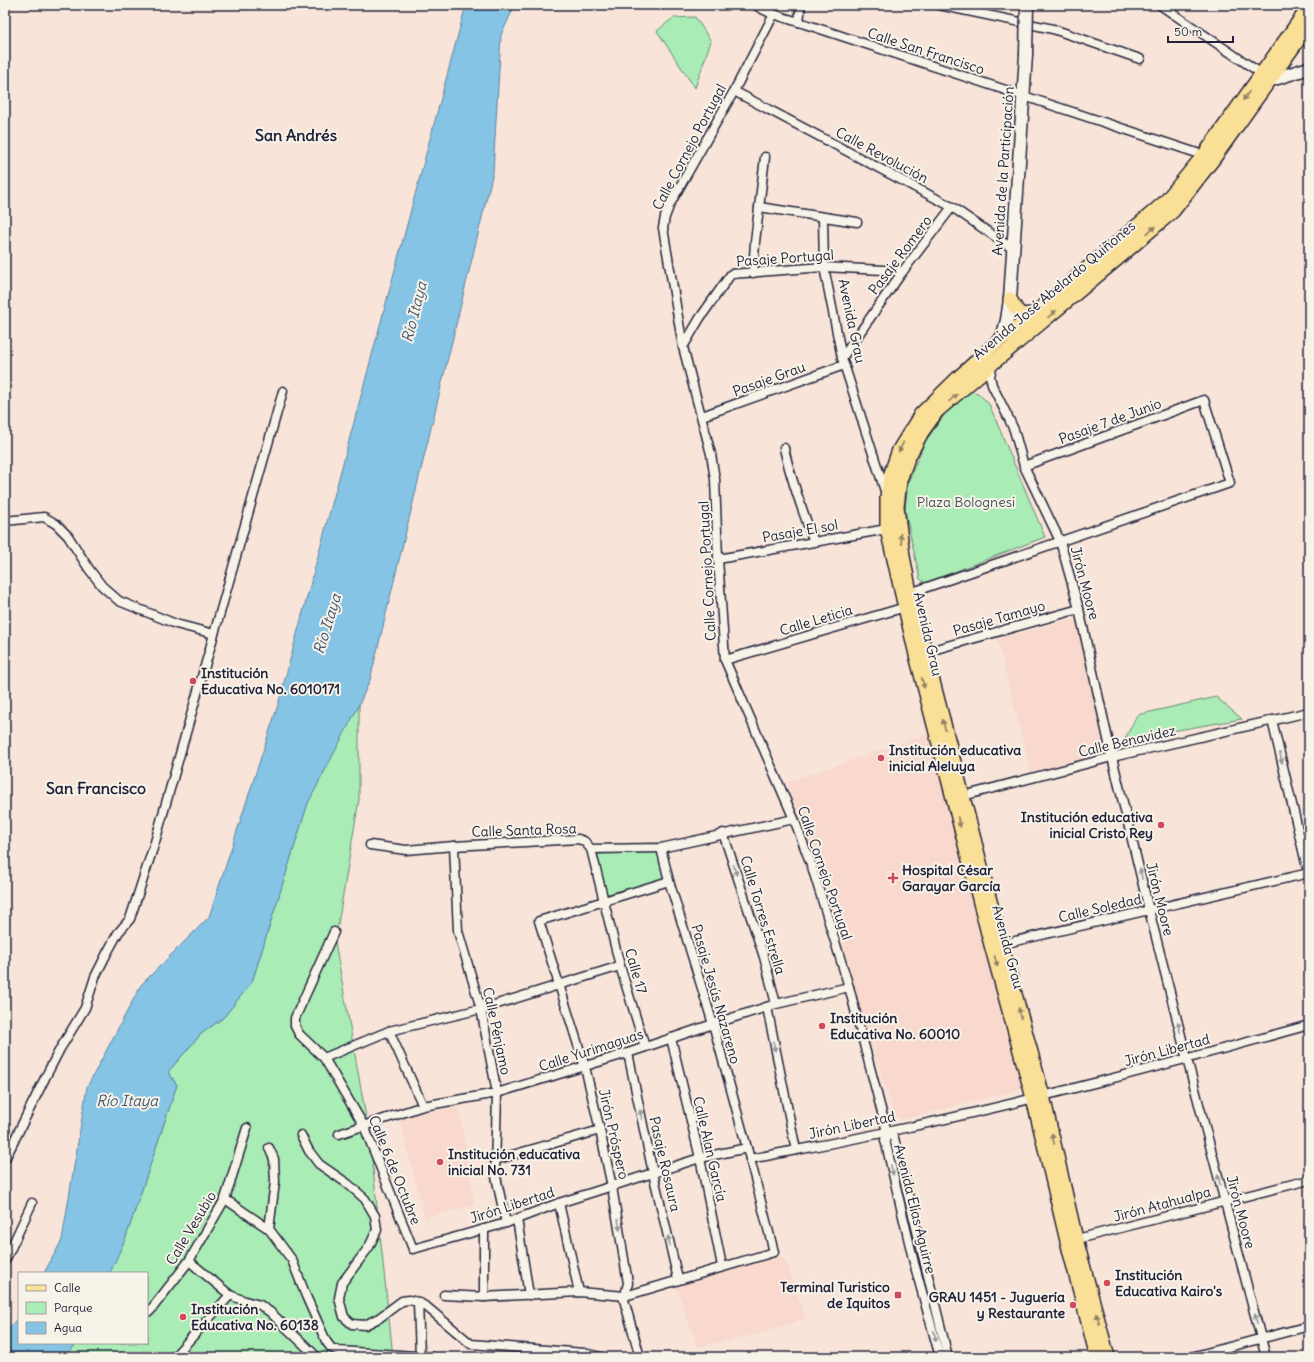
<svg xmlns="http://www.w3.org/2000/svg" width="1314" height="1362" viewBox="0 0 1314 1362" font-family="Delius,sans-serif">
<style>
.built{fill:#f9d9ce}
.green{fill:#aaecb5;stroke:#668778}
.water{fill:#85c4e5;stroke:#5d83a1}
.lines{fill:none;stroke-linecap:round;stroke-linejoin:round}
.minor-casing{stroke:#22223b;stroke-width:11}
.secondary-casing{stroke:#22223b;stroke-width:15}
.primary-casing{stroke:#22223b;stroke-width:16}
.minor{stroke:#f7f3e8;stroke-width:8}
.secondary{stroke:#f7f3e8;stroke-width:12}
.primary{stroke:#fadf96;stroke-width:13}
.secondary-bridge-casing{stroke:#22223b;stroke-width:15;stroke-linecap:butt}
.secondary-bridge{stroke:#f7f3e8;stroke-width:12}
.oneway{fill:#8e8068}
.oneway2{fill:#97959a}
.poi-dot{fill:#d1495b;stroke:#f7f3e8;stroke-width:1.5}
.labels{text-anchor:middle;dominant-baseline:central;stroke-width:4;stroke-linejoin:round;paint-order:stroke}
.street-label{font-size:14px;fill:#22223b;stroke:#f7f3e8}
.park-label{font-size:14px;fill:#44545a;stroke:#f7f3e8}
.poi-label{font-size:14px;font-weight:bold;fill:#22223b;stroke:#f7f3e8;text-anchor:start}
.water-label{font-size:15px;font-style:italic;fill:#40536e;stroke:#f7f3e8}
.quarter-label{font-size:16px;font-weight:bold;fill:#22223b;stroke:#f7f3e8}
</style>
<rect width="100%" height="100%" fill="#f8e4d9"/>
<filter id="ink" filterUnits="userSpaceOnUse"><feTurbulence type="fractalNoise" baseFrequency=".025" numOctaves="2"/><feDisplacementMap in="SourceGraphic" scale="8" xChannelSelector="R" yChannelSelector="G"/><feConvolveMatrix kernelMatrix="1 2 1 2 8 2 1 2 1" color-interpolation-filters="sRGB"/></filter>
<g filter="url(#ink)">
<g class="built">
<polygon points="1077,618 1108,753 1031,772 997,639"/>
<polygon points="931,733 1022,1089 901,1120 895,1116 848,974 787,782"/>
<polygon points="459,1107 475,1205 425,1218 399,1118"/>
<polygon points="772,1254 785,1259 806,1318 756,1335 697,1347 676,1287"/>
</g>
<g class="green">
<polygon points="695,17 711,41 695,88 657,31 673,18"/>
<polygon points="967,391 978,393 989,404 1045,537 925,583 920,579 905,511 908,482 925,442 949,408"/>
<polygon points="1216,697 1242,719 1125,739 1137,715"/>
<polygon points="359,704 359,800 335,942 370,1140 393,1357 65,1357 77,1343 147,1343 147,1273 109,1273 126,1237 177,1085 168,1072 201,1034 223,1018 252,982 308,803"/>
<polygon points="658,852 664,879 605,895 596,854"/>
</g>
<g class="water">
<polygon points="466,5 515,5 501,35 493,172 370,680 357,709 308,803 252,982 223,1018 201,1034 168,1072 177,1085 126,1237 110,1273 44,1273 62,1240 87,1087 141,985 209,917 278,705"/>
<polygon points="19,1317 19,1343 77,1343 65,1357 5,1357 5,1332"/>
</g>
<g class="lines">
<g class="minor-casing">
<g id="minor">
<path d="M756,5c6,7 33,14 43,17l407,134"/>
<polyline points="939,5 1053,29 1140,59"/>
<polyline points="1160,5 1262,74"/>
<polyline points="774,14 734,91 670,204 665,217 663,228 683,347 711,454 715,479 718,559 725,660 794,819 812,867 849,987 887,1132"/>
<polyline points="799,22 801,5"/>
<polyline points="734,91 952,207 1013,249"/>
<polyline points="759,207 857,222"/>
<polyline points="823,217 824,267 842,358 886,494"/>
<polyline points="753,273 755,242 765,157"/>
<polyline points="683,347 700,318 731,274 824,267 903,271"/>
<polyline points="842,358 903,271 952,207"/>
<polyline points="993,363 990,376 992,385 1009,419 1014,430 1024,466 1060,541 1079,609 1112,757 1149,910 1187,1059 1266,1357"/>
<polyline points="702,416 844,365"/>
<path d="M784,448c7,33 19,63 30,94"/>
<polyline points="5,521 44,517 56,524 68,536 89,569 102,586 119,601 176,624 214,634"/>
<polyline points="718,559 887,529"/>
<polyline points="907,594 1230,483 1204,400 1024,466"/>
<polyline points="922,653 1079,609"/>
<polyline points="725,660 909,606"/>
<polyline points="1272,720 1309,876"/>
<polyline points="959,797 1112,757 1309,712"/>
<polyline points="723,833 764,957 776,1004"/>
<polyline points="370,845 406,850 454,846 578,839 584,841 591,849 661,848 794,819"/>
<polyline points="454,846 458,931 481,1009 497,1093 495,1172 506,1223"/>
<polyline points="661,848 669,881 713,1024 747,1148"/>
<polyline points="591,849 620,966 645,1047"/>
<path d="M334,932l-39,86v8l4,8 25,24 40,68 49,123 93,-26 53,-20 141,-45 47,-10 3,11c45,-9 91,-17 136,-27 143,-30 283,-68 423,-107"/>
<polyline points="998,943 1011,942 1309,873"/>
<polyline points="767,1007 796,1150"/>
<polyline points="389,1031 423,1106"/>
<polyline points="671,1038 700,1158 722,1266"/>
<polyline points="628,1053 653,1173 678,1279"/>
<polyline points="324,1058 389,1031 481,1009 620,966"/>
<polyline points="887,1132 894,1138 948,1357"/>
<polyline points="887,1132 885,1140 914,1263 940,1357"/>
<polyline points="339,1134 423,1106 497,1093 628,1053 713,1024 776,1004 849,987"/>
<polyline points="301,1135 309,1151 319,1164 348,1184 365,1199 375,1216 377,1230 369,1247 342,1283 339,1298 344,1317 352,1324 365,1325 379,1318 402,1301 409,1300 418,1302 428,1308 471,1344 584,1353 601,1357"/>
<polyline points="5,1159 46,1076 60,1049 85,1008 95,977 107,953 118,933 130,919 155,842 283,391"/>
<polyline points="495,1160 600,1130"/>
<polyline points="225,1199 269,1229 292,1260 306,1296 326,1341 331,1348 339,1351 431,1357"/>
<polyline points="559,1203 579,1292"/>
<polyline points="517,1219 529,1295"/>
<polyline points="269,1229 275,1182 274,1159 269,1148"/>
<polyline points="484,1229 484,1297"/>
<polyline points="1073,1240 1309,1180"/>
<polyline points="5,1261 32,1203"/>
<polyline points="189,1261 230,1295 245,1301 260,1305 270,1312 317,1357"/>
<polyline points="444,1295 484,1297 579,1292 625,1296 774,1252 750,1159"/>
<polyline points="418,1302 420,1356"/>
<polyline points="150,1311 189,1261 225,1199 247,1128"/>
<polyline points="174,1357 230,1295"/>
<polyline points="640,1357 624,1300 628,1283 612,1187 600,1130 585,1067 539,921 669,881"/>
<polyline points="1191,1357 1309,1326"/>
</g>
</g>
<g class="secondary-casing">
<g id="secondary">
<polyline points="1265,76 1271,80 1309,68"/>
<polyline points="1002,338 1007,320 1010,299 1026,55"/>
</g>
</g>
<g class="primary-casing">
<g id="primary">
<path d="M1010,299c9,14 7,17 24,15"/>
<polyline points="1097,1357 1067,1241 1033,1098 991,945 916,655 887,529 887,497 891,473 899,450 921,414 961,375 1002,338 1034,314 1165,202 1204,155 1309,7"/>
<polyline points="1108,1357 1076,1239 1043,1096 1001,943 910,593 903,556 897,507 900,480 908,458 922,432 937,411 993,363 1123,254 1173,211 1214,158 1309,25"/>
</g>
</g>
<use href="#minor" class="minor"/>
<use href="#secondary" class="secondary"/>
<use href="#primary" class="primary"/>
<g class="secondary-bridge-casing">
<polyline id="secondary-bridge" points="1026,55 1027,5"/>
</g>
<use href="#secondary-bridge" class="secondary-bridge"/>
</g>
<defs><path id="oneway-solid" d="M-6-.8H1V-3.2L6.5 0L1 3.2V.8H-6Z"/></defs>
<g class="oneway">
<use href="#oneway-solid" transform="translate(1246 96) rotate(126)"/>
<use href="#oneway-solid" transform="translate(1151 230) rotate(-41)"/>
<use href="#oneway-solid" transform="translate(1052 314) rotate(-40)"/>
<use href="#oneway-solid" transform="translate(953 398) rotate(-41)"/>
<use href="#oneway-solid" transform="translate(901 447) rotate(117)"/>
<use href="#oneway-solid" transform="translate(901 539) rotate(-97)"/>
<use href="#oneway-solid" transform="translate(923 683) rotate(76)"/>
<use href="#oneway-solid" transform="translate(944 725) rotate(-105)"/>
<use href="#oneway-solid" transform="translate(959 822) rotate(75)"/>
<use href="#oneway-solid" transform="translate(996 961) rotate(75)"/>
<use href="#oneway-solid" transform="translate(1020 1013) rotate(-105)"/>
<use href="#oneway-solid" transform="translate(1053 1139) rotate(-103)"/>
<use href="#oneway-solid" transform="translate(1098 1319) rotate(-105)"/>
</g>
<g class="oneway2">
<use href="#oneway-solid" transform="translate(1281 758) rotate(77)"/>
<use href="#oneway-solid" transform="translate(735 870) rotate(72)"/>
<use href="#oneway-solid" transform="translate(1141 874) rotate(-103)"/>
<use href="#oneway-solid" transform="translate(1179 1027) rotate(-104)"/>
<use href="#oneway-solid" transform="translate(774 1046) rotate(78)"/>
<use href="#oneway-solid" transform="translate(641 1115) rotate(-102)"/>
<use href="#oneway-solid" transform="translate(892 1170) rotate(77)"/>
<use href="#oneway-solid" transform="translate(1219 1180) rotate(-105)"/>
<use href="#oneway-solid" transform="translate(619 1225) rotate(81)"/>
<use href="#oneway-solid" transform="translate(669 1241) rotate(-103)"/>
<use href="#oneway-solid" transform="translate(1256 1319) rotate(-105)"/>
<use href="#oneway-solid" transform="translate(935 1336) rotate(76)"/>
</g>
</g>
<g class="poi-dot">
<circle cx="193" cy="681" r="4"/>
<circle cx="881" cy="758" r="4"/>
<circle cx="1161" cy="825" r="4"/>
<path d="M891 872h4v4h4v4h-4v4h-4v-4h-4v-4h4z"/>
<circle cx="822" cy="1026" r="4"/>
<circle cx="440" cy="1162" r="4"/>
<circle cx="1107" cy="1283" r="4"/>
<rect x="894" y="1291" width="8" height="8" rx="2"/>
<circle cx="1073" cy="1305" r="4"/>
<circle cx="183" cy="1317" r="4"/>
</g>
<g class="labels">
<g class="street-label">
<text transform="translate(926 51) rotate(18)">Calle San Francisco</text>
<text transform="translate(689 147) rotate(-62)">Calle Cornejo Portugal</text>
<text transform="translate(882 155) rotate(28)">Calle Revolución</text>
<text transform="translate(1003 171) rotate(-86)">Avenida de la Participación</text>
<text transform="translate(900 255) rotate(-53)">Pasaje Romero</text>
<text transform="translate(785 258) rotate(-4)">Pasaje Portugal</text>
<text transform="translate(1054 290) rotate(-40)">Avenida José Abelardo Quiñones</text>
<text transform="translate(852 321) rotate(78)">Avenida Grau</text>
<text transform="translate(769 379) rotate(-20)">Pasaje Grau</text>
<text transform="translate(1110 421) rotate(-20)">Pasaje 7 de Junio</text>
<text transform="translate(800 531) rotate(-10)">Pasaje El sol</text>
<text transform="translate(707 571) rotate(-93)">Calle Cornejo Portugal</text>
<text transform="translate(1085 583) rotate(75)">Jirón Moore</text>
<text transform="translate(999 618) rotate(-16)">Pasaje Tamayo</text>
<text transform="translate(816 620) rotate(-17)">Calle Leticia</text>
<text transform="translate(928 634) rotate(77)">Avenida Grau</text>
<text transform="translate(1127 741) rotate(-13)">Calle Benavidez</text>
<text transform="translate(524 830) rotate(-2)">Calle Santa Rosa</text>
<text transform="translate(825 873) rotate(71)">Calle Cornejo Portugal</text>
<text transform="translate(1160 899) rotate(76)">Jirón Moore</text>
<text transform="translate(1100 908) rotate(-13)">Calle Soledad</text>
<text transform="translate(763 915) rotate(73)">Calle Torres Estrella</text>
<text transform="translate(1008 947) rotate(75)">Avenida Grau</text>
<text transform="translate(636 971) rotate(74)">Calle 17</text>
<text transform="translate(716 994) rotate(74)">Pasaje Jesús Nazareno</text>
<text transform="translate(497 1031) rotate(78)">Calle Pénjamo</text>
<text transform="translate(591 1050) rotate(-18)">Calle Yurimaguas</text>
<text transform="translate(1167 1050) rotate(-15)">Jirón Libertad</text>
<text transform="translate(852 1125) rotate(-12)">Jirón Libertad</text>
<text transform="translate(614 1134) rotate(77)">Jirón Próspero</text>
<text transform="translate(710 1149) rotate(77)">Calle Alan García</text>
<text transform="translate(665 1164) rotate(77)">Pasaje Rosaura</text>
<text transform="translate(395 1170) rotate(68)">Calle 6 de Octubre</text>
<text transform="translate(1162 1204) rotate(-15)">Jirón Atahualpa</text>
<text transform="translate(512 1205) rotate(-18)">Jirón Libertad</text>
<text transform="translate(915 1209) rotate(76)">Avenida Elías Aguirre</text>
<text transform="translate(1241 1212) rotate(75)">Jirón Moore</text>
<text transform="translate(191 1228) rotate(-59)">Calle Vesubio</text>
</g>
<g class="park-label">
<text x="966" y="502">Plaza Bolognesi</text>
</g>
<g class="poi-label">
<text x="201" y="673">Institución<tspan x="201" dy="16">Educativa No. 6010171</tspan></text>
<text x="889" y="750">Institución educativa<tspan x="889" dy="16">inicial Aleluya</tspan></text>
<text x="1153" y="817" text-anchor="end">Institución educativa<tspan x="1153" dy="16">inicial Cristo Rey</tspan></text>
<text x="902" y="870">Hospital César<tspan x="902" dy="16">Garayar García</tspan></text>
<text x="830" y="1018">Institución<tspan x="830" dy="16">Educativa No. 60010</tspan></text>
<text x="448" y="1154">Institución educativa<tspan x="448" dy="16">inicial No. 731</tspan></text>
<text x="1115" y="1275">Institución<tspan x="1115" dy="16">Educativa Kairo's</tspan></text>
<text x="890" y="1287" text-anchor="end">Terminal Turistico<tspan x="890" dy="16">de Iquitos</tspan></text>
<text x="1065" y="1297" text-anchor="end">GRAU 1451 - Juguería<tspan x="1065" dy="16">y Restaurante</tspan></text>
<text x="191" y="1309">Institución<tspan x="191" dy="16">Educativa No. 60138</tspan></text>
</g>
<g class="water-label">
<text transform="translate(414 312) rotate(-76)">Río Itaya</text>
<text transform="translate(327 624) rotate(-73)">Río Itaya</text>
<text x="127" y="1100">Río Itaya</text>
</g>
<g class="quarter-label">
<text x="296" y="135">San Andrés</text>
<text x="96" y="788">San Francisco</text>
</g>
</g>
<rect width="1314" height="1362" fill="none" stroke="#f7f3e8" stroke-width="20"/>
<rect x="10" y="10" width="1294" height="1342" fill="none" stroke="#22223b" stroke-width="1.5" filter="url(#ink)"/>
<rect x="18" y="1272" width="130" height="72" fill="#f7f3e8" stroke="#a29fa3"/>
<rect x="26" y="1285" width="20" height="6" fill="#fadf96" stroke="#a29fa3"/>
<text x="54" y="1292" font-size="12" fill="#22223b">Calle</text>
<rect x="26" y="1302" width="20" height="12" fill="#aaecb5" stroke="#a29fa3"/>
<text x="54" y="1312" font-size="12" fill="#22223b">Parque</text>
<rect x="26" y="1322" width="20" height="12" fill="#85c4e5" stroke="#a29fa3"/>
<text x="54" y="1332" font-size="12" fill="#22223b">Agua</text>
<path d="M1168 36v6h65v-6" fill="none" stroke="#22223b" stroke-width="2"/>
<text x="1174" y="36" font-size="12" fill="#22223b" stroke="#f7f3e8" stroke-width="3" paint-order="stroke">50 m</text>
</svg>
